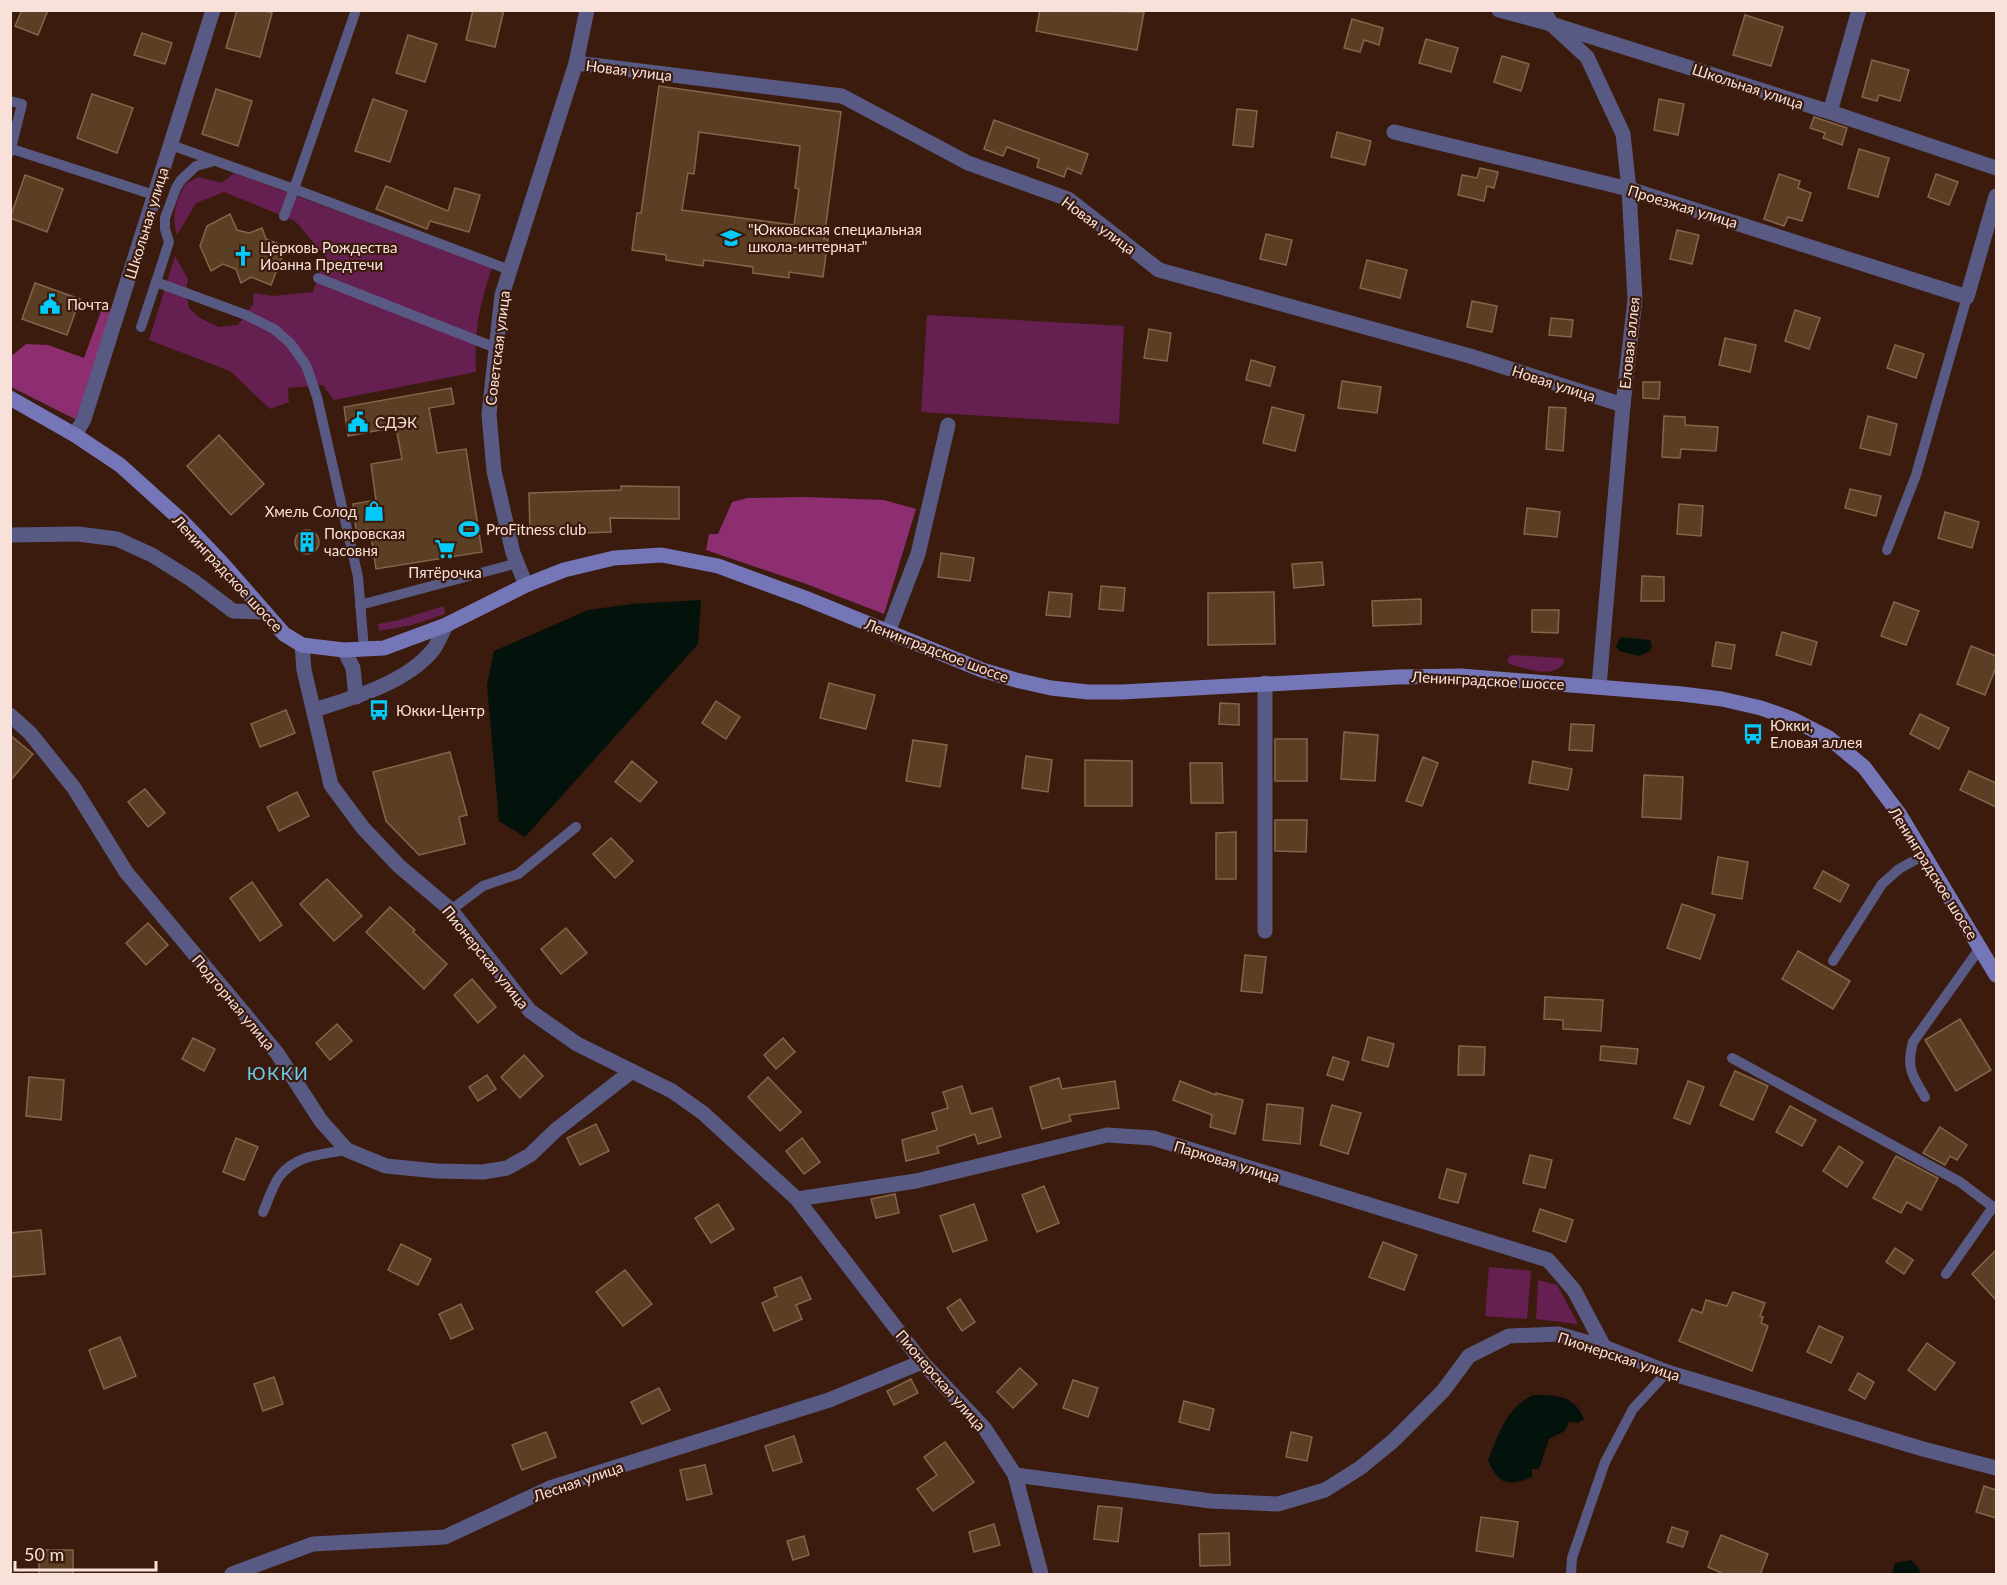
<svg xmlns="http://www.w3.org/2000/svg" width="2007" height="1585" viewBox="0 0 2007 1585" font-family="Lato,sans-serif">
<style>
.green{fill:#661f51}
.forest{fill:#8c2e6f}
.water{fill:#03120b}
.building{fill:#5b3f25;stroke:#84654a;stroke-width:1.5;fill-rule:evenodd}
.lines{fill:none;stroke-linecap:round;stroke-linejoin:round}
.lane{stroke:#585a83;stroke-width:10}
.street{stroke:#585a83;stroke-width:15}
.secondary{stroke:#7576b8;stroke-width:15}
.labels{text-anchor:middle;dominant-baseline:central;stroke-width:4.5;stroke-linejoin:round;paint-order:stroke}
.street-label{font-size:15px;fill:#f8e1d9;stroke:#3b1b0e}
.poi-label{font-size:15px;fill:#f8e1d9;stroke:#3b1b0e;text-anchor:start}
.quarter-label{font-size:18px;letter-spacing:1.5px;fill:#6ecded;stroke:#3b1b0e}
</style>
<rect width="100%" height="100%" fill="#3b1b0e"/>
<g class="green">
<path d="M234,173l258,95c-13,39 -18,63 -16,104l-142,28 -11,-15 -35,3 1,14 -19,7 -40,-38 -81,-31 26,-84 13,23 -2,13 3,16 11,10 19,9 19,-2 15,-21 1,-11 19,3 40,-4 13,-35 -31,-36 -71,-29 -28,11 -19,32c-6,-19 -1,-35 9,-52l13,-6 23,6z"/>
<polygon points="927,315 1124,326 1119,424 921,412"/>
<polygon points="444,606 445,614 412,625 379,631 378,624 399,620"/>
<path d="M1511,655l52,3 1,5c-13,17 -37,5 -55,1l-2,-4z"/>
<polygon points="1489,1267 1531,1271 1527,1319 1485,1316"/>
<polygon points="1538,1280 1557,1285 1578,1324 1536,1319"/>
</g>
<g class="forest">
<polygon points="103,306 112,309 81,409 75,419 11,387 10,357 26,344 48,345 84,358"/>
<polygon points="807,497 884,500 916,509 884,614 809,585 706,550 709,534 718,534 732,502 747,498"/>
</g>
<g class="water">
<polygon points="701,600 698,644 525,837 499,821 487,685 494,651 588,610 632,604"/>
<polygon points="1621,637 1650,640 1652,645 1650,651 1639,656 1619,651 1616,646"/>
<path d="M1533,1395c24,0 41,0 51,24l-6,4 -9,-1 -4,9 -16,8 -10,30h-7v8c-24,10 -33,8 -44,-16 10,-26 19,-54 45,-66z"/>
<polygon points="1911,1560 1919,1568 1920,1574 1892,1574 1895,1563"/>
</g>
<g class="building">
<polygon points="22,10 48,10 38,35 15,26"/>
<polygon points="237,10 262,10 272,13 260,57 226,48"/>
<polygon points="473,10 504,10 495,47 466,40"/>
<polygon points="1040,10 1144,12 1137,50 1036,31"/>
<polygon points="1745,15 1783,27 1771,66 1733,55"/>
<polygon points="1352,19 1383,28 1379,45 1364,40 1360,52 1344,48"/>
<polygon points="142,33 172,43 165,64 134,55"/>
<polygon points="408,35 437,44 425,82 396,73"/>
<polygon points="1426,39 1458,48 1451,72 1419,63"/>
<polygon points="1502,56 1529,64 1521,91 1494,82"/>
<polygon points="1872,60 1909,70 1900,101 1879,95 1877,101 1862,97"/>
<path d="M659,86l182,26 -17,127h4l-5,38 -34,-5v6l-36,-5v-6l-49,-7 -1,6 -37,-6v-5l-34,-5 5,-37h4zM699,132l101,14 -5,42 4,1 -5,36 -112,-15 6,-37 6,1z"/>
<polygon points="216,89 252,101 238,146 202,134"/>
<polygon points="92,94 133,108 117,153 77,138"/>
<polygon points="373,99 407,111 390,162 355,151"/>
<polygon points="1659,99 1684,104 1678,135 1654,130"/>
<polygon points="1237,109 1257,111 1253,147 1233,145"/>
<polygon points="1814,117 1847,128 1842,145 1823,138 1825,133 1810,128"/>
<polygon points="994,120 1088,154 1081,174 1067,168 1064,177 1037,167 1039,159 1007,147 1003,156 984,149"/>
<polygon points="1337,132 1371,141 1365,165 1331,157"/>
<polygon points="1859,149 1889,158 1878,197 1848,188"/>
<polygon points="1480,168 1498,172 1494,188 1487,186 1484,201 1458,195 1462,175 1477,178"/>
<polygon points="1779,174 1800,181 1798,188 1811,193 1802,221 1788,217 1784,226 1764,219"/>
<polygon points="1936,174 1958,182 1949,205 1928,197"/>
<polygon points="25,175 63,189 47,232 10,218"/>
<polygon points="386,186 448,211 455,188 480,195 469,232 430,221 427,229 376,209"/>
<polygon points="230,214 237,230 249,233 262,228 266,239 286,247 271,285 251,277 241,283 236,269 223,264 211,271 200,246 207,226"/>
<polygon points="1677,230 1699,235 1692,264 1670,259"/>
<polygon points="1266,234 1292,240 1286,265 1260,259"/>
<polygon points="1367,260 1407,270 1400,298 1360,288"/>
<polygon points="35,283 80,299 67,335 22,319"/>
<polygon points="1472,301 1497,306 1492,332 1467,327"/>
<polygon points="1795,310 1820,318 1809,349 1785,341"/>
<polygon points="1551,318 1573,320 1571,337 1549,335"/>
<polygon points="1149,329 1171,333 1167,361 1144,358"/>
<polygon points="1725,338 1756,345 1750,372 1719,365"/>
<polygon points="1895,345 1924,354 1916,378 1887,368"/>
<polygon points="1251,360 1275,367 1270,386 1246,380"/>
<polygon points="1342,381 1381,387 1377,413 1338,408"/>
<polygon points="1643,382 1660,382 1659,399 1643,398"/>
<polygon points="451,388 454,404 429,408 437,453 466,449 482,552 376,569 370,529 356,530 353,504 376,500 371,464 402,459 396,427 348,436 344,407"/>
<polygon points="1272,407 1304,415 1295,451 1263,443"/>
<polygon points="1549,407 1566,408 1563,451 1546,449"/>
<polygon points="1664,416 1685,417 1685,425 1718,427 1716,451 1681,449 1680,458 1662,457"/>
<polygon points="1868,416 1897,424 1890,455 1860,448"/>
<polygon points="219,435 264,484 231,515 187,466"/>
<polygon points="621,486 679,487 679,519 610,518 611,532 530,535 529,493 621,490"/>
<polygon points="1850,489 1881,496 1876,516 1845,508"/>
<polygon points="1679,504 1703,506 1701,536 1677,534"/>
<polygon points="1527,508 1560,512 1557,537 1524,534"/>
<polygon points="1945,512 1979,522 1972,548 1938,538"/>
<circle cx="307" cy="542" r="12"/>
<polygon points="941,553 974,558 970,581 938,577"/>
<polygon points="1322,562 1324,585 1294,588 1292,564"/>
<polygon points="1642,576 1664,577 1664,601 1641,601"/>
<polygon points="1101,586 1125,588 1123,611 1099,609"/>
<polygon points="1049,592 1072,594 1070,617 1046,615"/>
<polygon points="1274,592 1275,644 1208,645 1208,593"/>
<polygon points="1421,599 1421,624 1373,626 1372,601"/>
<polygon points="1894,602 1919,611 1906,645 1881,636"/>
<polygon points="1532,610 1559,610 1558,633 1532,632"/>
<polygon points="1782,632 1817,642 1811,665 1776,655"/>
<polygon points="1716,642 1735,645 1731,669 1712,666"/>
<polygon points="1971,646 1996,656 1996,667 1985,695 1957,684"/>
<polygon points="829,683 875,695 866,729 820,718"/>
<polygon points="716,701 740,717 726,739 702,723"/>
<polygon points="1220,703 1239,704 1239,725 1219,724"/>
<polygon points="286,710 295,733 260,747 251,724"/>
<polygon points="1920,714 1949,728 1939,749 1910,734"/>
<polygon points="1571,724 1594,725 1592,751 1569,750"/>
<polygon points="1344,732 1378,735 1375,781 1341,779"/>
<polygon points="10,735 33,754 10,781"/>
<rect x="1275" y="739" width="32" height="42"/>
<polygon points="913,740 947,745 940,787 906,781"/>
<polygon points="450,752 467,815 459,817 465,844 419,855 386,821 373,772"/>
<polygon points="1026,756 1052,760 1048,792 1022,788"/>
<polygon points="1423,757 1438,763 1422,806 1406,801"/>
<polygon points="1085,760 1132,761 1132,806 1085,806"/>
<polygon points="632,761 657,782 640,802 615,782"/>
<polygon points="1533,761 1572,769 1568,790 1529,783"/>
<polygon points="1190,763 1222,763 1223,803 1191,803"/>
<polygon points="1969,771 1996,783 1996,807 1960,790"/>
<polygon points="1644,775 1683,777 1681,819 1642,817"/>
<polygon points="145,789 165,813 148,827 128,802"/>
<polygon points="297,792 309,816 279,831 267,807"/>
<polygon points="1275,820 1307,820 1306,852 1275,851"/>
<polygon points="1236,832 1236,879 1216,879 1216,833"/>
<polygon points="611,838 633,861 615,878 593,854"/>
<polygon points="1718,857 1748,862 1742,899 1712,894"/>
<polygon points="1823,871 1849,885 1840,902 1814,888"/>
<polygon points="327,879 362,916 334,941 300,904"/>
<polygon points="252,882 282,925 260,941 230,898"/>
<polygon points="1682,904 1715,915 1700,959 1667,948"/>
<polygon points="390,907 415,930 413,932 447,964 424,989 366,932"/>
<polygon points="148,923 168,945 146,965 126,943"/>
<polygon points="566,928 587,953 561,974 541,949"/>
<polygon points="1798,951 1850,981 1833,1009 1782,979"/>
<polygon points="1245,955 1266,957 1262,993 1241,991"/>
<polygon points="472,979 496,1007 478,1023 454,995"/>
<polygon points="1545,997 1603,1000 1601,1031 1563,1029 1563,1020 1544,1019"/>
<polygon points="1960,1019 1991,1070 1956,1091 1925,1040"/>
<polygon points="337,1024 352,1041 330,1060 316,1043"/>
<polygon points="1368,1037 1394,1044 1388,1067 1362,1060"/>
<polygon points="193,1038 215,1049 204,1071 182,1059"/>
<polygon points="783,1038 795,1052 776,1069 764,1055"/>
<polygon points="1459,1046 1485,1047 1484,1075 1458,1075"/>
<polygon points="1601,1046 1638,1049 1636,1064 1600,1060"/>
<polygon points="524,1055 543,1076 520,1098 501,1077"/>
<polygon points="1333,1057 1349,1062 1343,1080 1327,1075"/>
<polygon points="1735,1071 1768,1086 1753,1120 1720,1105"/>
<polygon points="487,1075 496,1089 478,1101 469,1087"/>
<polygon points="29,1077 64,1080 61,1120 26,1116"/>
<polygon points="768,1077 801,1112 780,1131 748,1097"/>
<polygon points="1059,1078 1062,1089 1115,1081 1119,1108 1069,1115 1071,1121 1042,1129 1030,1087"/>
<polygon points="1180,1081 1216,1095 1216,1093 1243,1100 1235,1134 1210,1127 1212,1115 1173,1100"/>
<polygon points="1688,1081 1704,1087 1690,1124 1674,1118"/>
<polygon points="962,1086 971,1114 992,1108 1001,1137 978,1144 975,1134 937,1147 939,1153 906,1161 902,1140 937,1130 932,1113 948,1108 943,1092"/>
<polygon points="1267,1104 1303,1108 1300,1144 1263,1140"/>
<polygon points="1332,1105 1361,1113 1348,1154 1320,1145"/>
<polygon points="1790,1106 1816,1120 1802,1146 1776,1132"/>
<polygon points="596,1124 609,1151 580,1165 567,1138"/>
<polygon points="1940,1127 1967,1145 1957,1160 1950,1156 1945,1165 1923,1153"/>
<polygon points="236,1138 258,1147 244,1180 223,1172"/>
<polygon points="802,1138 820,1162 804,1174 786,1151"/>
<polygon points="1839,1146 1863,1162 1847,1187 1823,1171"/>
<polygon points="1530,1155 1552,1160 1545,1188 1523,1183"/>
<polygon points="1896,1156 1938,1178 1921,1210 1907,1202 1901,1213 1873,1198"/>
<polygon points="1447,1169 1466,1174 1458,1203 1439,1198"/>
<polygon points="1044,1186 1059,1223 1037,1232 1022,1195"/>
<polygon points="895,1194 899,1213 876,1218 871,1199"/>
<polygon points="718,1204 734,1229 711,1243 695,1218"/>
<polygon points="974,1204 987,1240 953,1252 940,1216"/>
<polygon points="1540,1209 1573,1220 1566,1242 1533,1231"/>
<polygon points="41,1230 45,1274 10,1277 10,1233"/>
<polygon points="1383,1242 1417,1255 1404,1290 1369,1277"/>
<polygon points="401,1244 431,1259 418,1285 388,1270"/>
<polygon points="1895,1248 1913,1260 1904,1274 1886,1262"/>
<polygon points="1996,1250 1996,1300 1972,1274"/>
<polygon points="625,1270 652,1304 623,1326 596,1292"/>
<polygon points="801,1277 811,1299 796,1305 802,1319 774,1331 762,1303 777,1296 774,1288"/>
<polygon points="1733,1292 1765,1303 1760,1316 1763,1317 1761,1323 1768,1326 1752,1371 1679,1341 1692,1309 1702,1313 1706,1300 1727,1306"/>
<polygon points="960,1299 975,1322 962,1331 947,1308"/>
<polygon points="461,1304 473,1329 451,1339 439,1314"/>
<polygon points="1819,1326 1843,1337 1831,1363 1807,1352"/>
<polygon points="120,1337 136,1376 104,1389 89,1350"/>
<polygon points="1927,1343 1955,1363 1935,1390 1908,1370"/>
<polygon points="1020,1368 1037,1384 1013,1408 997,1392"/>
<polygon points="1858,1373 1874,1382 1865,1399 1849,1390"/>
<polygon points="274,1377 283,1404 263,1411 254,1384"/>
<polygon points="911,1379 918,1393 894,1405 887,1391"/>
<polygon points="1073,1380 1098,1388 1088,1417 1063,1408"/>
<polygon points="659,1388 670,1410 642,1424 631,1402"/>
<polygon points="1184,1401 1214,1409 1209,1430 1179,1422"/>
<polygon points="546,1432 556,1457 522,1470 512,1445"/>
<polygon points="1291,1432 1312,1437 1307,1461 1286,1457"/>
<polygon points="794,1436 802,1462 773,1471 765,1446"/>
<polygon points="945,1442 974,1482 933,1511 917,1489 937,1475 924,1457"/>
<polygon points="705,1465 712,1494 687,1500 680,1470"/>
<polygon points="1984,1486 1996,1490 1996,1518 1976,1512"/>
<polygon points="1098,1506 1122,1508 1118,1542 1094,1539"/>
<polygon points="1481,1517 1518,1522 1513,1557 1476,1551"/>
<polygon points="994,1524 1000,1545 974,1552 969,1532"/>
<polygon points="1672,1527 1688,1532 1683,1547 1667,1542"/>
<polygon points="1229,1533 1230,1565 1200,1566 1199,1534"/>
<polygon points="1721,1535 1768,1554 1760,1575 1726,1575 1708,1567"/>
<polygon points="804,1536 809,1555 793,1560 787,1541"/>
<rect x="39" y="1550" width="34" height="25"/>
</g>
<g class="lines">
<g class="lane">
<polyline points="10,101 22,104 10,152"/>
<polyline points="171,145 294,189 356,10"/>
<polyline points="12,149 154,195"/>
<polyline points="214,161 196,166 181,180 176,188 165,218 165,229 169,242 156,282 246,315 274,329 290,343 306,365 317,397 358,577 364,649"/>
<polyline points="284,216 294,189 510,270"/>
<polyline points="318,278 496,348"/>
<polyline points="141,327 156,282"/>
<polyline points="1887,550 1916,475 1967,297"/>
<polyline points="360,605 518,563"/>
<polyline points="451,910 483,886 518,874 576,827"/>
<polyline points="1833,961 1882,884 1899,869 1924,855"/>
<polyline points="1732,1058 1960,1182 1993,1207 1996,1206"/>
<path d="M1925,1097c-13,-21 -19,-30 -12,-55l67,-94"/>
<path d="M263,1212c5,-11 9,-25 16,-35 16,-22 43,-23 68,-27"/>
<polyline points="1946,1274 1993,1207"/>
<polyline points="1571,1574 1572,1558 1605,1462 1633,1409 1667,1372"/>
</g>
<g class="street">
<polyline points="1499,10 1551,24 1830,112 1996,168"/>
<polyline points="1544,10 1551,24 1587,57 1623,134 1629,189 1635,299 1623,405 1599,686"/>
<polyline points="576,63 842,96 968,163 1068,199 1159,270 1470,356 1623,405"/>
<polyline points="1830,112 1859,10"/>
<polyline points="1394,132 1629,189 1967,297 1996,196"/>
<polyline points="75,435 84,419 213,10"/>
<polyline points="10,535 78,534 117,539 152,555 192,580 233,611 265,612"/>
<polyline points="526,585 513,553 494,471 489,414 502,295 576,63 587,10"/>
<polyline points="888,632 918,554 948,425"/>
<polyline points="302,645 304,670 331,785 363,828 399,866 451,910 530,1011 577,1044 672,1091 703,1113 797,1199 922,1362 985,1429 1015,1475 1041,1574"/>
<polyline points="344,650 353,668 356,697"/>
<polyline points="1265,683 1265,931"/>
<path d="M314,710c39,-12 92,-27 119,-60 5,-7 9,-17 13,-25"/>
<polyline points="10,715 30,733 74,788 126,872 277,1053 321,1121 347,1150 386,1166 437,1171 483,1172 507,1168 530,1155 556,1130 632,1071"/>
<polyline points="797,1199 916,1181 1107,1135 1153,1138 1548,1260 1574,1290 1604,1347"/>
<polyline points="1015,1475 1211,1501 1278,1504 1325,1490 1360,1468 1393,1441 1443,1391 1469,1356 1509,1336 1558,1334 1604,1347 1667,1372 1923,1449 1996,1468"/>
<polyline points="232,1574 313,1544 445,1537 550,1488 829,1400 922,1362"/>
</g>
<polyline class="secondary" points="10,398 75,435 120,465 181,520 221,562 284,634 302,645 344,650 384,648 446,625 526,585 564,570 614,558 662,555 718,566 805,598 982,670 1016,680 1051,688 1088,692 1122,692 1397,677 1461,676 1682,694 1722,699 1761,708 1792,719 1829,738 1864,767 1900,815 1996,975"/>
</g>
<defs>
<g id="school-bare" transform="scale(1.62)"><path d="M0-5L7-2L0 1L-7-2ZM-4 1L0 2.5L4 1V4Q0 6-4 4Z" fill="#02cbf9" stroke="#3b1b0e" stroke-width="2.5" paint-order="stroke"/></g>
<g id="church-bare" transform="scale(1.62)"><path d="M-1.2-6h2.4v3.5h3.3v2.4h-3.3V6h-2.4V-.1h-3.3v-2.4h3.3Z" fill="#02cbf9" stroke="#3b1b0e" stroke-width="2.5" paint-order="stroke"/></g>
<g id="civic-bare" transform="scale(1.62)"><path d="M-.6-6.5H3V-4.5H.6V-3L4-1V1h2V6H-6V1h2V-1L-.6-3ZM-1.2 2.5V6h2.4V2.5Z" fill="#02cbf9" stroke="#3b1b0e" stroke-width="2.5" paint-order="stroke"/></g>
<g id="shop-bare" transform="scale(1.62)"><path d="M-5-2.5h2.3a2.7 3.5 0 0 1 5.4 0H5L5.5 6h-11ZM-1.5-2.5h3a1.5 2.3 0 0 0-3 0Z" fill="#02cbf9" stroke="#3b1b0e" stroke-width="2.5" paint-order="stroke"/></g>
<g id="stadium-bare" transform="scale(1.62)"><path d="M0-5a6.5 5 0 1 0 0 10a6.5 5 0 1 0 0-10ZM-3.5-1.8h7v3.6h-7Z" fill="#02cbf9" stroke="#3b1b0e" stroke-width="2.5" paint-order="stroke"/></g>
<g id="building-bare" transform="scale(1.62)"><path d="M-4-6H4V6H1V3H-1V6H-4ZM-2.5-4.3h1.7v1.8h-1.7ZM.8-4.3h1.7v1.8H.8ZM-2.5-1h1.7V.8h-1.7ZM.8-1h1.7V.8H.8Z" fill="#02cbf9" stroke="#3b1b0e" stroke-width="2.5" paint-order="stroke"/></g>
<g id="supermarket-bare" transform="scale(1.62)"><path d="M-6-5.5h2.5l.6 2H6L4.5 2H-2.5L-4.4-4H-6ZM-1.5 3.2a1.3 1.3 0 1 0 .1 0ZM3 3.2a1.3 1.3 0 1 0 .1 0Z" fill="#02cbf9" stroke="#3b1b0e" stroke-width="2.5" paint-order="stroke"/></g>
<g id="bus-bare" transform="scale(1.62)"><path d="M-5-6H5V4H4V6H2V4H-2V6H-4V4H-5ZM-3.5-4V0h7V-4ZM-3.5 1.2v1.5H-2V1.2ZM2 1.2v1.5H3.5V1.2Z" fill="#02cbf9" stroke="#3b1b0e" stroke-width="2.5" paint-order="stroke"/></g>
</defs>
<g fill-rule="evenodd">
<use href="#school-bare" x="731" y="238"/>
<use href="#church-bare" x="243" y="256"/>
<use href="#civic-bare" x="50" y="304"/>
<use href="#civic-bare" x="358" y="422"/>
<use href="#shop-bare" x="374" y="511"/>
<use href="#stadium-bare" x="469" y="529"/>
<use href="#building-bare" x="307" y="542"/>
<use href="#supermarket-bare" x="445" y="549"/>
<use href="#bus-bare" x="379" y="710"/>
<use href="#bus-bare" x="1753" y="734"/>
</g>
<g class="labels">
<g class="street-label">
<text transform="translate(629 70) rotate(7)">Новая улица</text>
<text transform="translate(1748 86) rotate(18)">Школьная улица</text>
<text transform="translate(1683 206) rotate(17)">Проезжая улица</text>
<text transform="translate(146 223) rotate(-73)">Школьная улица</text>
<text transform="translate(1099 225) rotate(36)">Новая улица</text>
<text transform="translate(1629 343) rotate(-84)">Еловая аллея</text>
<text transform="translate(497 348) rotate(-83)">Советская улица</text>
<text transform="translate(1554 383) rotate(18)">Новая улица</text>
<text transform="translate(228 573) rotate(47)">Ленинградское шоссе</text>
<text transform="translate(937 650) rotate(21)">Ленинградское шоссе</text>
<text transform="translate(1488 680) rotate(3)">Ленинградское шоссе</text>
<text transform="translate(1934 873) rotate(58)">Ленинградское шоссе</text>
<text transform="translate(486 957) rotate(51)">Пионерская улица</text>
<text transform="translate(234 1002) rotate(50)">Подгорная улица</text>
<text transform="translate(1227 1161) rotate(17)">Парковая улица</text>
<text transform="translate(1619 1356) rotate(18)">Пионерская улица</text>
<text transform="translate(941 1380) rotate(49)">Пионерская улица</text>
<text transform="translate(578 1481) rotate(-19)">Лесная улица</text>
</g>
<g class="poi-label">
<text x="748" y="229">"Юкковская специальная<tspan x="748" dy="17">школа-интернат"</tspan></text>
<text x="260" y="247">Церковь Рождества<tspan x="260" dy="17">Иоанна Предтечи</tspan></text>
<text x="67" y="304">Почта</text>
<text x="375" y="422">СДЭК</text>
<text x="357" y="511" text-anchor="end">Хмель Солод</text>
<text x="486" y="529">ProFitness club</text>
<text x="324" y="533">Покровская<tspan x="324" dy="17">часовня</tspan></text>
<text x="445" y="572" text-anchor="middle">Пятёрочка</text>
<text x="396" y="710">Юкки-Центр</text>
<text x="1770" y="725">Юкки,<tspan x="1770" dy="17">Еловая аллея</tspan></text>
</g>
<g class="quarter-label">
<text x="278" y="1073">ЮККИ</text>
</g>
</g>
<rect width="2007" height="1585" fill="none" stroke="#f8e1d9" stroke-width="24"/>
<path d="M15 1561v9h141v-9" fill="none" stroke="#f8e1d9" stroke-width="3"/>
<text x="24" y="1561" font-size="18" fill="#f8e1d9" stroke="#3b1b0e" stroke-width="4.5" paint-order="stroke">50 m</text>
</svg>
